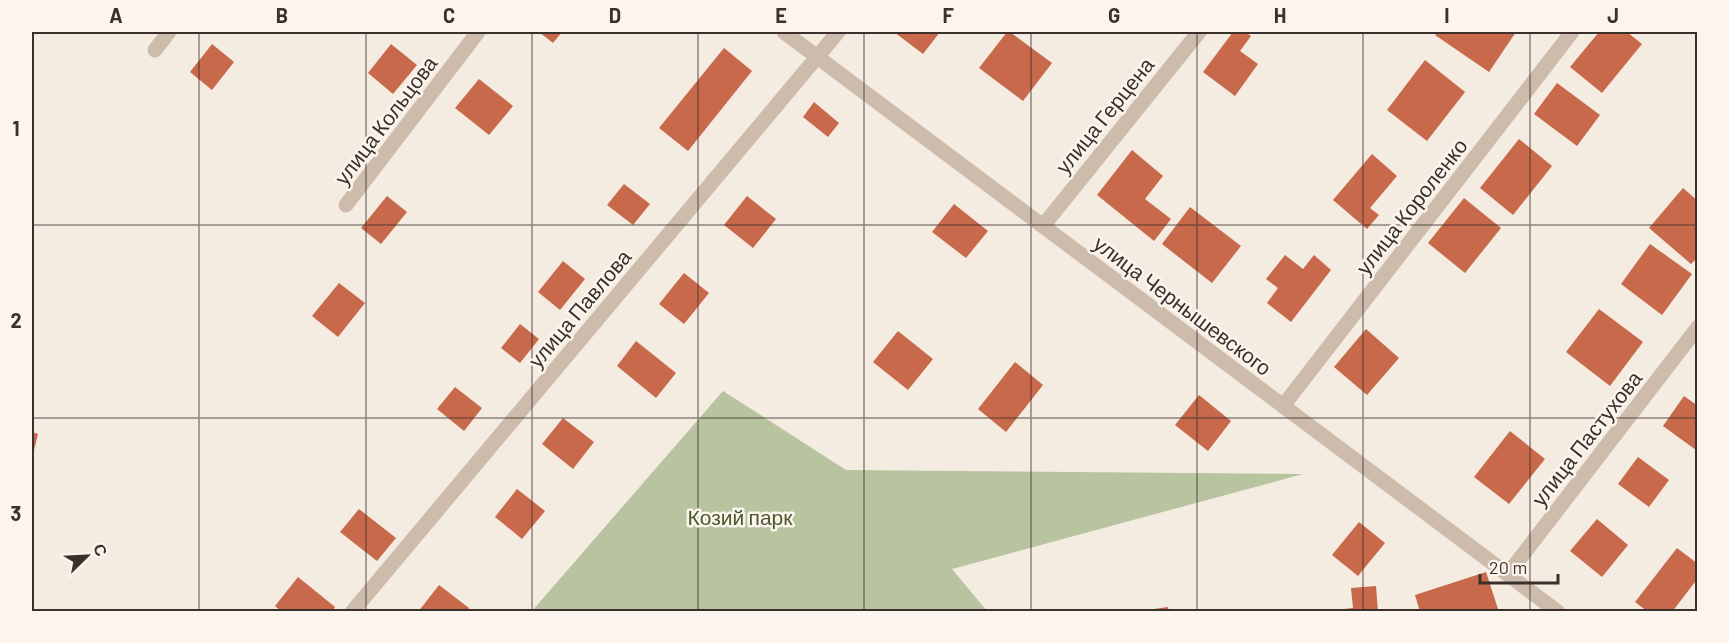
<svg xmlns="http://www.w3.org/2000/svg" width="1729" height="643" viewBox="0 0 1729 643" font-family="Barlow,sans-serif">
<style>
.green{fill:#b8c4a0}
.building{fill:#c8694b}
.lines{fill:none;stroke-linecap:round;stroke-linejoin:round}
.minor{stroke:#cdbbac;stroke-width:15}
.grid{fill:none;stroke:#3b302b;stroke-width:1.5;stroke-opacity:0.55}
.labels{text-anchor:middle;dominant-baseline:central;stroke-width:5;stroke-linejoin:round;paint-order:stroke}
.street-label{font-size:21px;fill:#3b302b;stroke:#fbf5ee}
.park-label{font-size:21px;fill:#4a5a2e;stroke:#fbf5ee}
.neatline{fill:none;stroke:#3b302b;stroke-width:2}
.grid-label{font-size:20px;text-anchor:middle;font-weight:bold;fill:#3b302b}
</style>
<rect width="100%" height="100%" fill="#f4ebe1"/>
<polygon class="green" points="723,391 846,470 1303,474 952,569 987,611 532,611"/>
<g class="building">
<polygon points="539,32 562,32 553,43"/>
<polygon points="894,32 940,32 923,54"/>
<polygon points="1007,32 1010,32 1052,63 1023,101 979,68"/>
<polygon points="1233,32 1245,32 1251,36 1240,51 1258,64 1235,96 1203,72"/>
<polygon points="1438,32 1516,32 1489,72 1435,35"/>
<polygon points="1599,32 1627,32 1642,44 1602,93 1570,67"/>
<polygon points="212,44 234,62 212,90 190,72"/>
<polygon points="391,44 417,65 393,94 368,73"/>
<polygon points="724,48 752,71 688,151 659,128"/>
<polygon points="1425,60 1465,92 1427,141 1387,110"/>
<polygon points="479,79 513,106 489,135 455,108"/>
<polygon points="1557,83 1600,115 1577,146 1534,114"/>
<polygon points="814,102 839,123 828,137 803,117"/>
<polygon points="1519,139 1552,166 1513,215 1480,188"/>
<polygon points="1132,150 1163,176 1145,199 1171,219 1154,241 1097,195"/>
<polygon points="1372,154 1397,176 1370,208 1379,215 1367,229 1333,200"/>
<polygon points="624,184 650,204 633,225 607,205"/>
<polygon points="1683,188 1698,201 1698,257 1691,264 1649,228"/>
<polygon points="387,196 407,212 381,244 361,228"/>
<polygon points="747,196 776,219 753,248 724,225"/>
<polygon points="1464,198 1501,228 1465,273 1428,243"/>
<polygon points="954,204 988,231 966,258 932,232"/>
<polygon points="1190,207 1241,246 1212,283 1162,244"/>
<polygon points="1650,244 1692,274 1662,315 1621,284"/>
<polygon points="1285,255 1303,269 1314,255 1331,270 1291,322 1267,303 1278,288 1266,279"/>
<polygon points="563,261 585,279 560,310 538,292"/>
<polygon points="684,273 709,293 684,324 659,304"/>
<polygon points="339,283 365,303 338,337 312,316"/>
<polygon points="1599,309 1643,342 1610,386 1566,352"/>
<polygon points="520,324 539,339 520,363 501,348"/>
<polygon points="1366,329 1399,358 1367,395 1334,367"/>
<polygon points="898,331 933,359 908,390 873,362"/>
<polygon points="636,341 676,373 656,398 617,366"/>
<polygon points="1015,362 1043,385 1006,432 978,409"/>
<polygon points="455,387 482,408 464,431 437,409"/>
<polygon points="1199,395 1231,421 1208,451 1175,425"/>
<polygon points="1684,396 1698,406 1696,450 1663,426"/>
<polygon points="563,418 594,442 573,469 542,444"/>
<polygon points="1510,431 1545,459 1509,504 1474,477"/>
<polygon points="32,432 38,434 32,458"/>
<polygon points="1638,457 1669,480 1649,507 1618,484"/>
<polygon points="517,489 545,511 522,539 495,517"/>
<polygon points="359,509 396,538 377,561 340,532"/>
<polygon points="1597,519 1628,545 1602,577 1570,551"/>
<polygon points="1359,522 1385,543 1358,576 1332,555"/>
<polygon points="1677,548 1698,564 1698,578 1672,612 1648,612 1635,602"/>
<polygon points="1486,572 1499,612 1420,612 1415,595"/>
<polygon points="298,577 335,607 332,612 282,612 275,606"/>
<polygon points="439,585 469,608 467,612 418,612"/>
<polygon points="1376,586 1378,612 1334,612 1334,610 1353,608 1351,588"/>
<polygon points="1168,607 1169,612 1147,612 1147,610"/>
</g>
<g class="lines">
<g class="minor">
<polyline points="784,32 1558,612"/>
<polyline points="155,50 169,32"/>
<polyline points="346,205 478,32"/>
<polyline points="1043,226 1199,32"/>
<polyline points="1283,406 1572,32"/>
<polyline points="1508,574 1698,327"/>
<polyline points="352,612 838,32"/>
</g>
</g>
<path class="grid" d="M199,32v580M366,32v580M532,32v580M698,32v580M864,32v580M1031,32v580M1197,32v580M1363,32v580M1530,32v580M32,225h1666M32,418h1666"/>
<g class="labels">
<g class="street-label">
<text transform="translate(1104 115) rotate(-51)">улица Герцена</text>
<text transform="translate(385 120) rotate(-53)">улица Кольцова</text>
<text transform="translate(1411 206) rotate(-52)">улица Короленко</text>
<text transform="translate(1183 305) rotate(37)">улица Чернышевского</text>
<text transform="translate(579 308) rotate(-50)">улица Павлова</text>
<text transform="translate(1586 438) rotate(-52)">улица Пастухова</text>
</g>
<g class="park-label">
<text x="740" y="516">Козий парк</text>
</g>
</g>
<rect width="1729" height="643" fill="none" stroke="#fbf5ee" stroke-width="66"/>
<g transform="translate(87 556) rotate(66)" stroke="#fbf5ee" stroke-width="4.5" paint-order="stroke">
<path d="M0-4.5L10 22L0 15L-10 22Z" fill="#3b302b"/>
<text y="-9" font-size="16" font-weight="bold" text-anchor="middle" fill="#3b302b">С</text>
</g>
<path d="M1480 574v9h78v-9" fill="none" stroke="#3b302b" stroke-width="3"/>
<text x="1489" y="574" font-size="18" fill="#3b302b" stroke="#fbf5ee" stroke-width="4.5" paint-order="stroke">20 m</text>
<rect x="33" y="33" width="1663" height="577" class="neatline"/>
<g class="grid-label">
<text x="116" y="23">A</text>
<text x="282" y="23">B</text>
<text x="449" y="23">C</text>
<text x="615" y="23">D</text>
<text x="781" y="23">E</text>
<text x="948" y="23">F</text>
<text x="1114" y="23">G</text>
<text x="1280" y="23">H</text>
<text x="1447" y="23">I</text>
<text x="1613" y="23">J</text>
<text x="16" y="136">1</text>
<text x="16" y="328">2</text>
<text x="16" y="521">3</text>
</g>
</svg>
